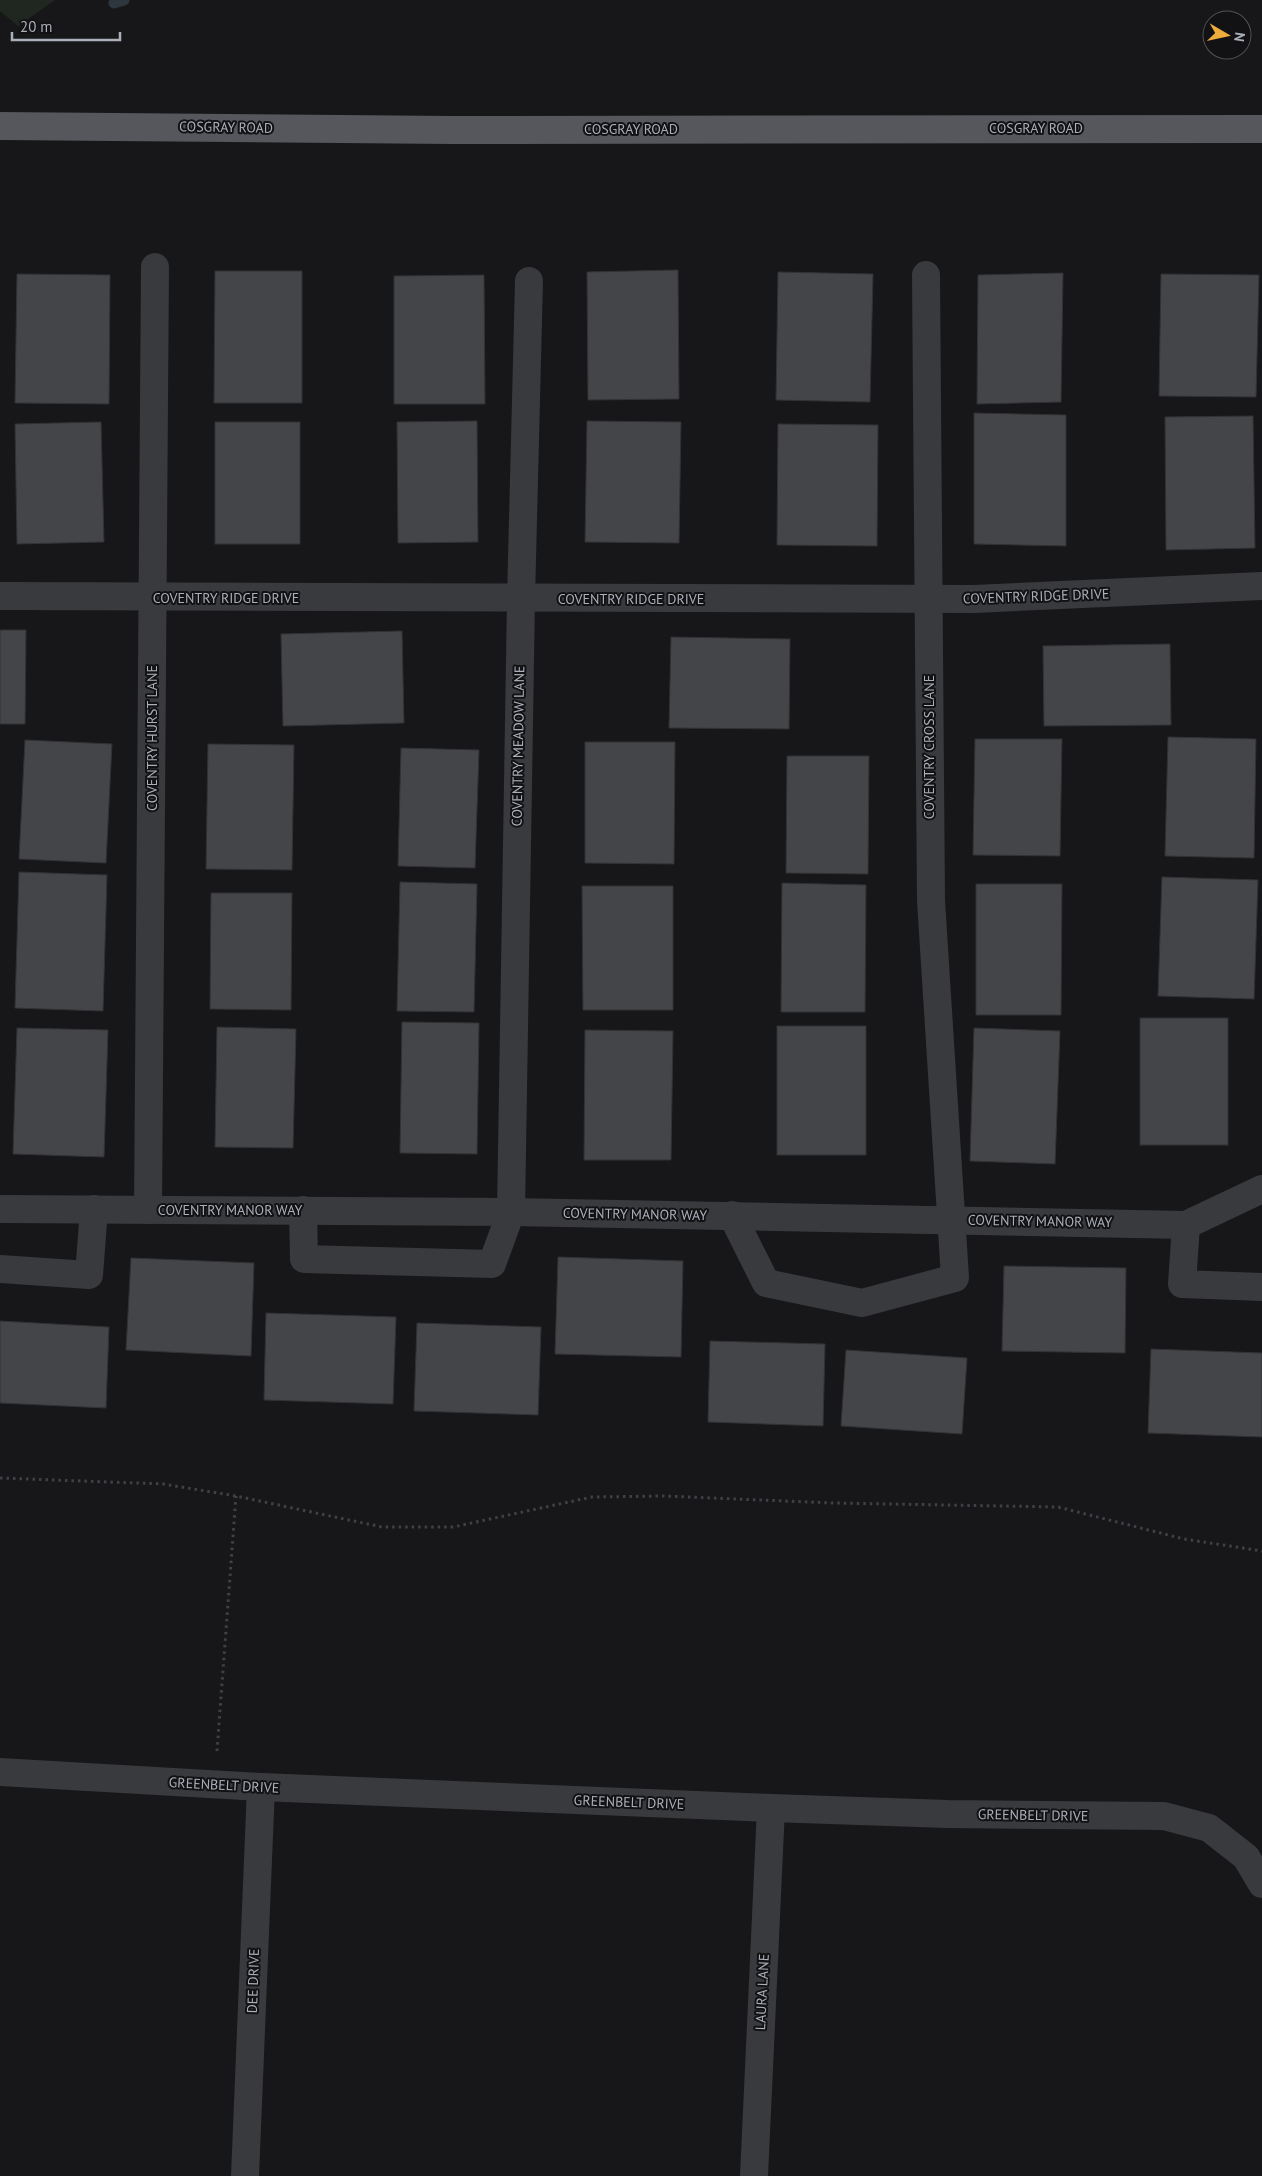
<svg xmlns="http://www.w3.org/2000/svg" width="1262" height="2176" viewBox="0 0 1262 2176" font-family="'PT Sans',sans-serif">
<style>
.green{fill:#1f2720}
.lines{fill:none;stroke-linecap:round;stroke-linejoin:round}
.stream{stroke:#2e373d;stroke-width:11}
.building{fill:#444549;stroke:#313235}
.path{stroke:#3e4145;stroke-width:3;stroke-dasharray:2.5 4;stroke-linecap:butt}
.minor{stroke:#383a3e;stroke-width:28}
.major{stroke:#55575d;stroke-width:28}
.labels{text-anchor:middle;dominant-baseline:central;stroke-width:4;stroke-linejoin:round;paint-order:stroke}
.street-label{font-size:14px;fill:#aaafb9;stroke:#121214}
</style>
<rect width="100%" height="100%" fill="#171719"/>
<polygon class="green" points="0,0 55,0 18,26 0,11"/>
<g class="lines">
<polyline class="stream" points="114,3 124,0"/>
</g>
<g class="building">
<polygon points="678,270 679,399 588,400 587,272"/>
<polygon points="215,271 302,271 302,403 214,403"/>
<polygon points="778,272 873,274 870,402 776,400"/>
<polygon points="1063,273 1061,402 977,404 978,275"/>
<polygon points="17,274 110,275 109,404 15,403"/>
<polygon points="1161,274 1259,275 1256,397 1159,396"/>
<polygon points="484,275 485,404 394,404 394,276"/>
<polygon points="974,413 1066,415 1066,546 974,544"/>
<polygon points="1253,416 1255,548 1166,550 1165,417"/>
<polygon points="477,421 478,542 398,543 397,422"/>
<polygon points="587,421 681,422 679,543 585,542"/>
<polygon points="101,422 104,542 17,544 15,424"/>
<rect x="215" y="422" width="85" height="122"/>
<polygon points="778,424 878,425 877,546 777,545"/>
<polygon points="0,630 26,630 25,724 0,724"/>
<polygon points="402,631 404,723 283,726 281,634"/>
<polygon points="671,637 790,639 789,729 669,728"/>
<polygon points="1170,644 1171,725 1044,726 1043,646"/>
<polygon points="1168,737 1256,739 1254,858 1165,856"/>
<polygon points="975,739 1062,739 1060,856 973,855"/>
<polygon points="25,740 112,744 106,863 19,859"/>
<polygon points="585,742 675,742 674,864 585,863"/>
<polygon points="208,744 294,745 292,870 206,869"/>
<polygon points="401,748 479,750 475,868 398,866"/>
<polygon points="787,756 869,756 868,874 786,873"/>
<polygon points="19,872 107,875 103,1011 15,1008"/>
<polygon points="1162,877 1258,880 1254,999 1158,996"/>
<polygon points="400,882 477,884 474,1012 397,1011"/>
<polygon points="782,883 866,885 865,1012 781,1012"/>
<polygon points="976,884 1062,884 1061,1015 976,1015"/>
<polygon points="582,886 673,886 673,1010 583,1010"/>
<polygon points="211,893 292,893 291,1010 210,1009"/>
<rect x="1140" y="1018" width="88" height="127"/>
<polygon points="402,1022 479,1023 477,1154 400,1153"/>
<rect x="777" y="1026" width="89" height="129"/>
<polygon points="217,1027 296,1029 293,1148 215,1147"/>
<polygon points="17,1028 108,1030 104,1157 13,1154"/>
<polygon points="974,1028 1060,1031 1055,1164 970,1161"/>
<polygon points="585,1030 673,1031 671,1160 584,1160"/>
<polygon points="558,1257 683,1261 681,1357 555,1354"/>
<polygon points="131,1258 254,1263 251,1356 126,1350"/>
<polygon points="1004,1266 1126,1268 1125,1353 1002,1351"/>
<polygon points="266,1313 396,1317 393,1404 264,1400"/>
<polygon points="0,1321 109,1327 106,1408 0,1403"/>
<polygon points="417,1323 541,1327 538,1415 414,1411"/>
<polygon points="710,1341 825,1344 823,1426 708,1422"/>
<polygon points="1151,1349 1262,1353 1262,1437 1148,1433"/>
<polygon points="846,1350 967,1358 962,1434 841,1426"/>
</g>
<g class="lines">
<g class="path">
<polyline points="0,1478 163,1484 236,1496 382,1527 453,1527 592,1497 664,1496 833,1503 1058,1507 1184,1539 1262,1551"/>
<polyline points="217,1751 236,1496"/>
</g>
<g class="minor">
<polyline points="0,596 974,599 1262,586"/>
<polyline points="0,1209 511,1212 1186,1225 1262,1189"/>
<polyline points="148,1210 155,267"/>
<polyline points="303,1210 304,1259 492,1264 511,1212 521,599 529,281"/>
<polyline points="732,1215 766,1283 862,1303 955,1278 931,901 926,275"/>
<polyline points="1186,1225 1182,1284 1262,1287"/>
<polyline points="0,1269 89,1275 94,1209"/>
<polyline points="0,1772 261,1787 771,1808 948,1814 1164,1816 1209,1828 1246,1857 1262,1884"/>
<polyline points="245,2176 261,1787"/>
<polyline points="754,2176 771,1808"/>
</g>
<polyline class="major" points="0,126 452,130 1262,129"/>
</g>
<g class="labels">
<g class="street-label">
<text transform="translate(226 127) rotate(1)">COSGRAY ROAD</text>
<text x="1036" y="128">COSGRAY ROAD</text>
<text x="631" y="129">COSGRAY ROAD</text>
<text transform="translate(1036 596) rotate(-2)">COVENTRY RIDGE DRIVE</text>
<text x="226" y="598">COVENTRY RIDGE DRIVE</text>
<text x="631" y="599">COVENTRY RIDGE DRIVE</text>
<text transform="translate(152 738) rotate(-90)">COVENTRY HURST LANE</text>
<text transform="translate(518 746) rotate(-89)">COVENTRY MEADOW LANE</text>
<text transform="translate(929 747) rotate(-90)">COVENTRY CROSS LANE</text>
<text x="230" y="1210">COVENTRY MANOR WAY</text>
<text transform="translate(635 1214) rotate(1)">COVENTRY MANOR WAY</text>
<text transform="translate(1040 1221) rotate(1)">COVENTRY MANOR WAY</text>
<text transform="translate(224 1785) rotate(3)">GREENBELT DRIVE</text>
<text transform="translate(629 1802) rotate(2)">GREENBELT DRIVE</text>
<text transform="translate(1033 1815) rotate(1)">GREENBELT DRIVE</text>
<text transform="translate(253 1981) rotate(-88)">DEE DRIVE</text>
<text transform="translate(762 1992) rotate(-87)">LAURA LANE</text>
</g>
</g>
<g transform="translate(1227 35) rotate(99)"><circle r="24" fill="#121214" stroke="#4f5156"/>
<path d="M0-4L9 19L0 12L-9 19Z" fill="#edac3c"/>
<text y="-8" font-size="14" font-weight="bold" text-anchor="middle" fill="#aaafb9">N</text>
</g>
<path d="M12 32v8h108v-8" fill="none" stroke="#aaafb9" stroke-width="2.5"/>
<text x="20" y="32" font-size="15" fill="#aaafb9" stroke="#121214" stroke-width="4" paint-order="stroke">20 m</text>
</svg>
